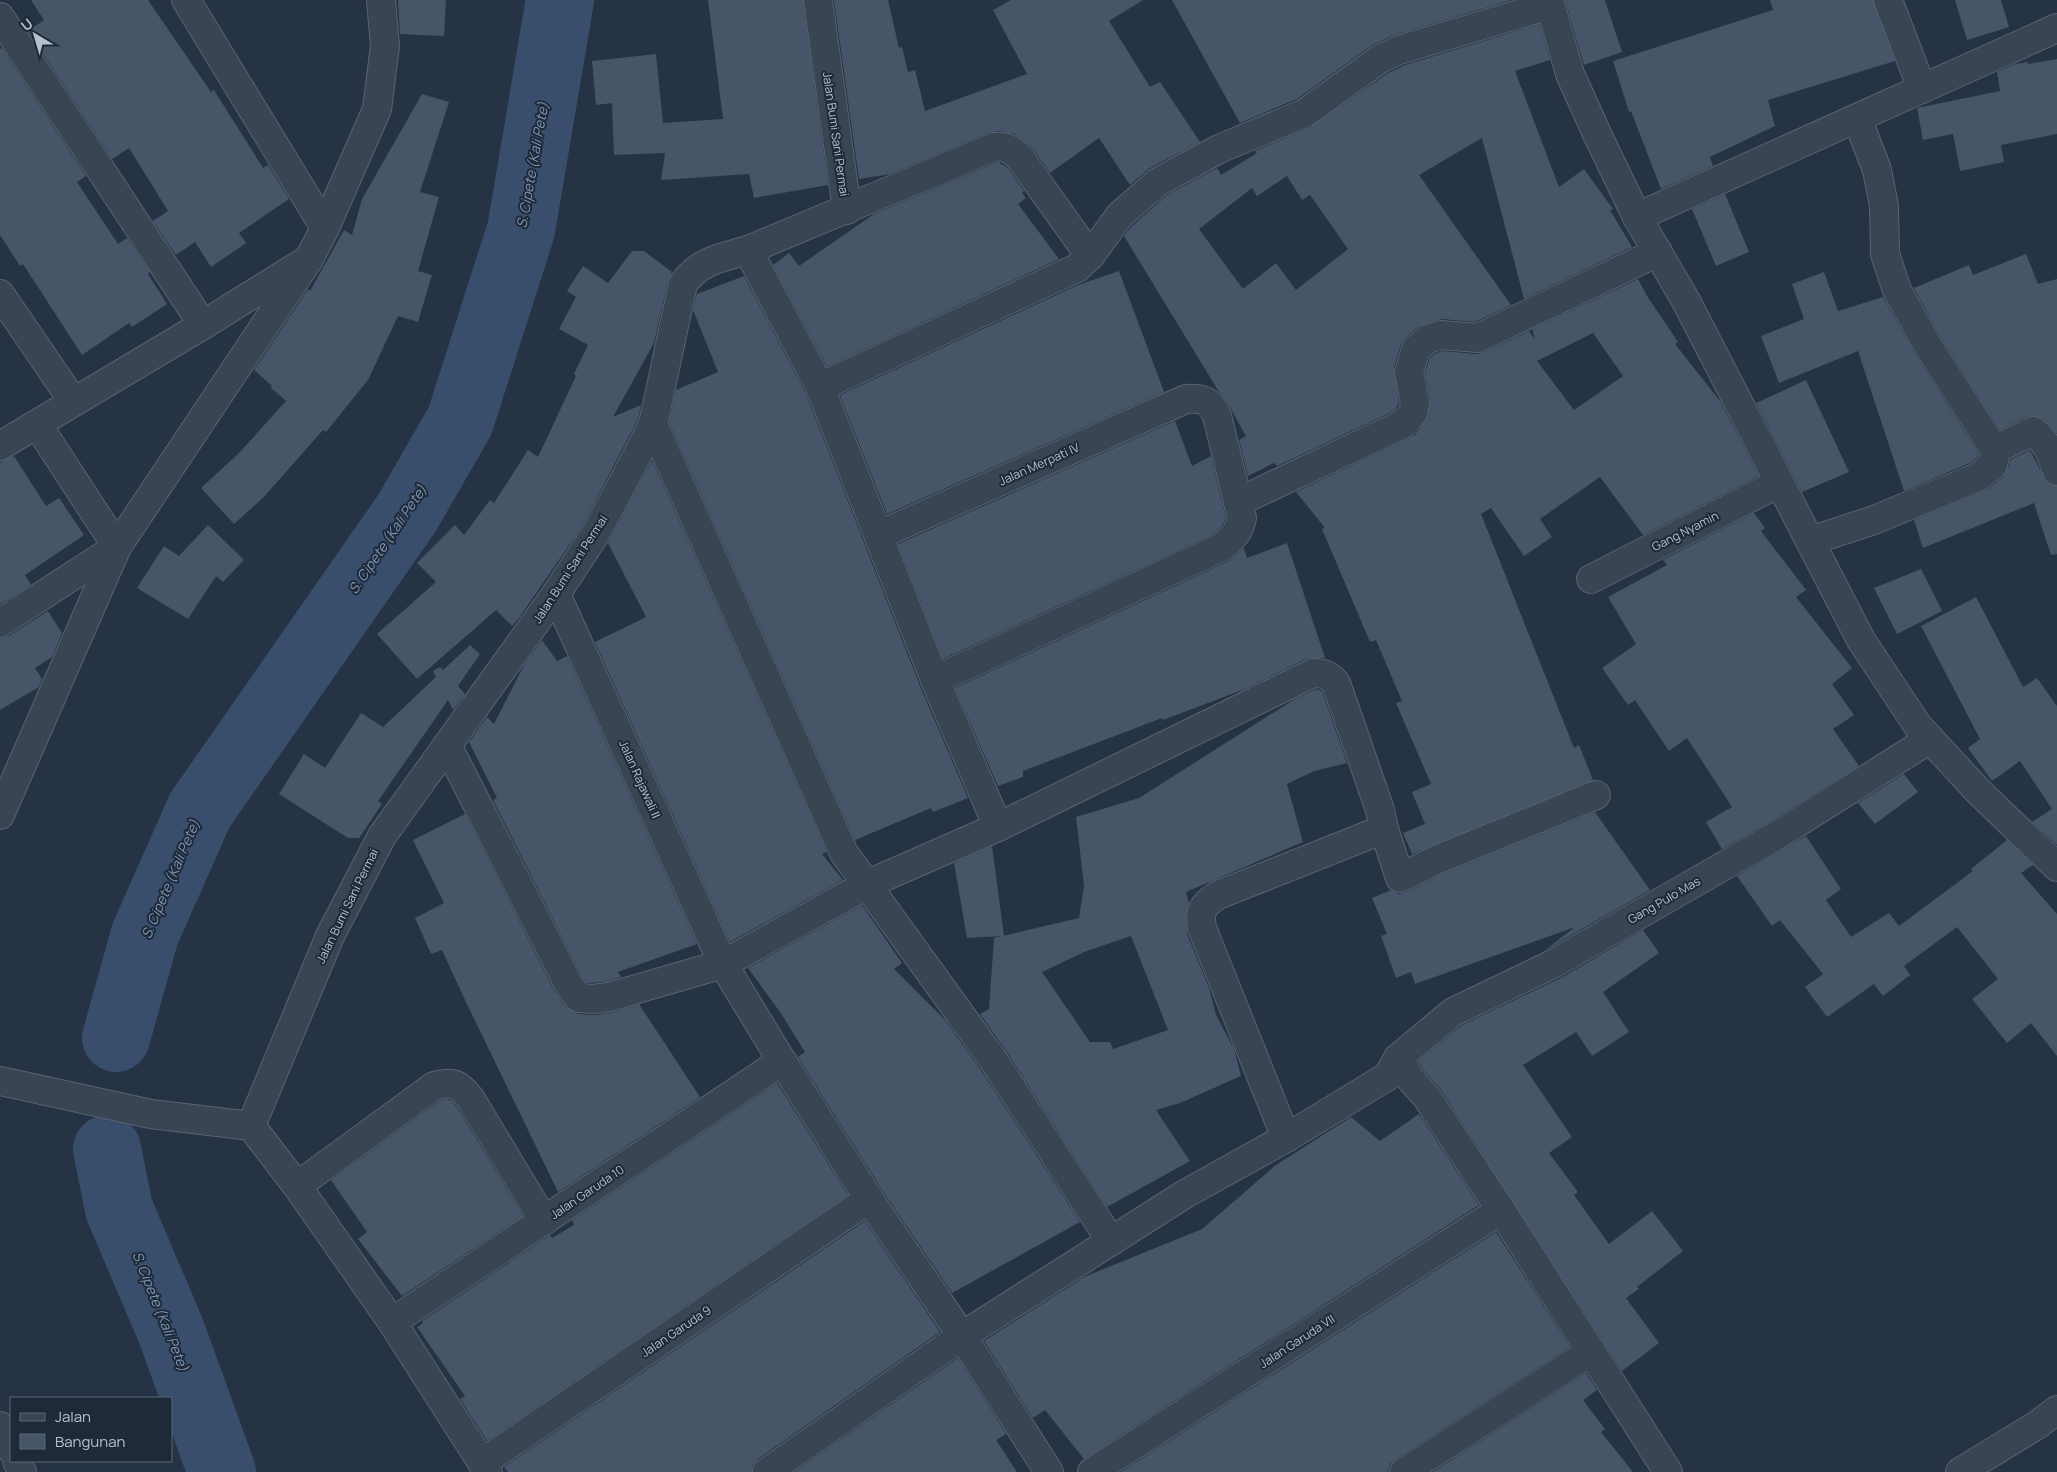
<svg xmlns="http://www.w3.org/2000/svg" width="2057" height="1472" viewBox="0 0 2057 1472" font-family="Manrope,sans-serif">
<style>
.lines{fill:none;stroke-linecap:round;stroke-linejoin:round}
.river{stroke:#384e6c;stroke-width:68}
.building{fill:#475569;fill-rule:evenodd}
.minor-casing{stroke:#596371;stroke-width:30}
.minor{stroke:#3a4554;stroke-width:28}
.labels{text-anchor:middle;dominant-baseline:central;stroke-width:4;stroke-linejoin:round;paint-order:stroke}
.street-label{font-size:12px;fill:#b8c0cd;stroke:#1f2a39}
.water-label{font-size:14px;font-style:italic;fill:#7d96b6;stroke:#1f2a39}
</style>
<rect width="100%" height="100%" fill="#253344"/>
<g class="lines">
<g class="river">
<polyline points="116,1038 145,934 200,810 407,513 460,421 521,230 560,0"/>
<polyline points="107,1149 119,1209 171,1331 222,1472"/>
</g>
</g>
<g class="building">
<polygon points="31,0 148,0 211,92 214,90 263,168 268,165 289,199 239,233 246,243 211,267 195,242 176,255 153,221 168,211 129,148 112,159 28,31 44,20"/>
<polygon points="398,0 446,0 444,36 400,34"/>
<polygon points="708,0 803,0 828,185 754,198 749,174 661,180 665,153 614,155 612,103 596,105 592,61 656,54 663,123 723,119"/>
<polygon points="834,0 888,0 899,48 902,47 908,72 915,70 925,111 1027,74 993,10 1011,0 1143,0 1109,21 1150,87 1160,82 1200,142 1150,168 1130,185 1099,138 1050,173 1033,149 1024,141 1014,134 999,131 988,133 890,174 859,179"/>
<polygon points="1172,0 1512,0 1392,36 1371,46 1297,99 1240,123"/>
<polygon points="1565,0 1605,0 1622,52 1584,65"/>
<polygon points="1770,0 1873,0 1895,61 1768,100 1775,126 1710,157 1713,166 1661,189 1631,111 1629,112 1613,61 1773,10"/>
<polygon points="1955,0 2001,0 2009,27 1967,40"/>
<path d="M1540,24l10,36 -35,11 44,116 25,-18 29,40 -3,1 22,37 -108,52 -42,-161 -63,37 92,130 -36,17 -33,-3 -24,8 -12,10 -5,7 -7,23 5,36 -5,8 -117,55 -3,-3 -26,13 -9,-36 7,-4 -19,-34 -8,-10 -95,-156 8,-10 35,-31 50,-27 4,7 36,-22 -2,-2 56,-24 77,-54 17,-8zM1287,176l15,24 8,-5 38,54 -52,41 -20,-27 -33,26 -44,-60 53,-41 5,8z"/>
<polygon points="2,48 86,176 77,182 118,244 127,238 150,272 148,274 167,304 132,327 129,323 82,355 23,264 20,266 0,235 0,49"/>
<polygon points="2057,59 2057,134 2001,145 2004,162 1960,171 1953,134 1923,140 1917,108 2000,91 1997,72 2015,64 2028,62 2028,64"/>
<polygon points="422,94 449,102 420,192 439,197 418,271 432,275 418,322 398,316 368,380 326,432 323,430 263,498 234,524 201,488 240,452 286,401 271,388 272,386 254,370 308,289 310,291 344,230 352,235 362,199"/>
<polygon points="998,162 1008,168 1024,191 1022,193 1026,198 1018,204 1059,259 827,367 773,265 789,253 799,266 874,214"/>
<polygon points="1725,194 1749,252 1716,266 1692,209"/>
<polygon points="632,251 644,251 672,272 668,281 654,343 613,417 641,405 638,419 583,525 519,618 512,626 496,610 417,679 377,634 436,582 417,563 455,525 464,535 490,500 494,503 528,450 538,457 576,376 574,374 588,345 559,329 576,297 567,291 583,266 608,283"/>
<polygon points="2026,254 2038,284 2057,279 2057,434 2043,419 2034,416 2026,417 2000,430 1941,338 1914,288 1969,265 1973,275"/>
<polygon points="1119,271 1164,392 887,514 840,395 1078,285"/>
<polygon points="1824,272 1838,311 1883,297 1915,354 1979,454 1979,456 1970,463 1904,491 1858,351 1779,383 1761,336 1804,319 1792,284"/>
<polygon points="744,276 806,394 920,686 968,798 933,812 931,808 855,840 669,422 676,390 718,372 693,310 697,294"/>
<path d="M1638,279l9,17 31,46 -3,2 45,57 39,75 -116,59 -43,-58 -60,42 12,18 -28,19 -33,-48 -10,6 93,234 5,-3 14,35 -181,74 -9,-21 22,-9 -13,-32 19,-8 -35,-81 6,-2 -26,-61 -6,2 -48,-113 3,-1 -29,-36 119,-57 13,-19 2,-16 -5,-27 5,-15 6,-5 7,-2 34,3 7,-2 45,-21 6,9 -3,-11zM1593,333l30,43 -49,34 -37,-49z"/>
<polygon points="1806,380 1849,472 1802,492 1756,403"/>
<polygon points="1175,421 1192,466 1211,456 1226,518 1221,527 1214,534 943,659 898,544"/>
<polygon points="2030,450 2047,483 2057,486 2057,554 2051,555 2034,503 1923,548 1914,520 1988,489 2003,477 2008,468 2010,460"/>
<polygon points="14,456 46,506 59,498 84,535 25,575 31,585 0,604 0,462"/>
<polygon points="652,460 827,852 822,854 843,880 730,942 595,642 646,617 608,543"/>
<polygon points="1754,513 1765,528 1761,531 1806,590 1796,597 1852,668 1832,684 1854,715 1833,729 1859,766 1773,820 1722,849 1706,822 1732,807 1687,738 1669,751 1635,700 1628,705 1602,668 1636,644 1608,597 1667,565 1663,560"/>
<polygon points="208,525 244,560 223,582 216,576 188,619 137,588 164,546 179,556"/>
<polygon points="1287,543 1325,658 1306,659 1245,689 1163,720 1162,718 1023,771 1023,777 998,786 955,688 1229,561 1244,548 1247,558"/>
<polygon points="1921,569 1942,611 1897,634 1874,588"/>
<polygon points="1976,597 2023,687 2037,678 2057,706 2057,845 2032,822 2052,809 2020,761 1992,781 1968,748 1980,739 1921,626"/>
<polygon points="48,611 62,633 52,657 35,668 42,679 39,687 0,710 0,638 9,636"/>
<polygon points="542,640 557,661 567,656 697,944 618,972 621,977 606,982 587,983 582,977 493,800 497,798 469,742 487,717 494,724 524,665"/>
<polygon points="470,645 480,654 458,686 465,694 453,710 448,700 378,801 382,804 359,838 348,838 279,794 304,754 325,768 361,713 383,727 436,677 433,671 440,667 443,670"/>
<path d="M1316,689l6,2 25,72 -33,8 -27,13 16,58 -117,50 3,11 -3,14 1,17 22,54 7,27 18,34 7,27 -61,27 -24,7 34,51 -83,46 -100,-155 -27,-38 9,-5 5,-71 85,-20 5,-32 -8,-69 63,-19 156,-99zM1131,936l37,94 -55,19 -3,-7h-20l-48,-70 42,-20z"/>
<polygon points="1904,774 1918,792 1875,824 1858,803"/>
<polygon points="1595,812 1650,890 1544,951 1575,927 1415,984 1411,972 1396,978 1381,936 1387,934 1372,898 1391,890 1399,894 1407,892 1442,874"/>
<polygon points="465,814 555,992 567,1008 578,1014 595,1015 613,1012 639,1004 700,1097 558,1192 465,1000 442,950 431,954 415,918 444,903 413,840"/>
<polygon points="1806,836 1841,889 1826,900 1851,937 1889,913 1899,926 1973,871 1971,869 2007,840 2033,865 2021,873 2057,914 2057,1056 2031,1023 2007,1043 1972,999 1998,979 1957,927 1904,966 1910,975 1883,996 1874,984 1827,1017 1805,987 1823,974 1780,920 1772,926 1737,876"/>
<polygon points="992,846 1004,936 967,938 954,863"/>
<polygon points="862,905 902,963 894,969 945,1020 981,1070 1080,1222 952,1293 882,1190 798,1057 805,1052 780,1012 748,968"/>
<polygon points="1643,930 1659,953 1603,992 1629,1032 1592,1056 1576,1032 1523,1065 1572,1137 1549,1153 1578,1192 1574,1195 1609,1244 1652,1211 1683,1251 1637,1287 1639,1289 1626,1298 1659,1343 1622,1371 1439,1087 1425,1072 1418,1061 1462,1025 1561,978"/>
<polygon points="777,1083 848,1195 487,1441 460,1399 465,1396 417,1327 423,1323 422,1321 550,1235 552,1238 574,1225 572,1220"/>
<polygon points="447,1099 452,1101 457,1107 523,1216 402,1296 358,1239 367,1232 331,1180 441,1100"/>
<polygon points="1419,1114 1479,1205 1084,1459 1045,1410 1033,1418 984,1341 1084,1277 1202,1229 1276,1165 1351,1117 1380,1141"/>
<polygon points="865,1221 940,1332 758,1459 753,1465 752,1472 508,1472 504,1467"/>
<polygon points="1496,1232 1570,1347 1396,1459 1390,1464 1388,1472 1121,1472"/>
<polygon points="958,1358 1006,1434 996,1440 1017,1472 794,1472"/>
<polygon points="1586,1373 1597,1390 1583,1400 1605,1429 1601,1432 1633,1472 1433,1472"/>
</g>
<g class="lines">
<g class="minor-casing">
<g id="minor">
<polyline points="186,0 325,228"/>
<polyline points="818,0 847,210"/>
<polyline points="1549,0 1570,74 1598,136 1637,217 1686,301 1861,640 1918,726 1979,792 2057,867"/>
<polyline points="1888,0 1922,89"/>
<polyline points="0,17 203,325"/>
<path d="M1857,118l20,52 7,36 1,48 12,36 31,56 63,98 5,5 37,-18c14,10 18,24 24,40"/>
<polyline points="1637,217 2057,28"/>
<polyline points="748,250 820,387 935,680 998,827"/>
<polyline points="1090,256 1120,215 1158,182 1219,149 1305,113 1380,59 1399,50 1550,5"/>
<polyline points="0,294 73,401"/>
<polyline points="653,424 844,853 994,1061 1111,1241"/>
<polyline points="0,446 203,325 309,259 325,228 377,109 385,46 381,0"/>
<polyline points="1238,502 1403,424 1413,413 1415,403 1409,372 1416,349 1428,339 1441,335 1478,338 1658,252"/>
<path d="M879,535l307,-136c17,-1 24,1 31,17l25,102c-3,14 -9,20 -20,29l-287,133"/>
<polyline points="1810,541 1874,520 1978,477 1993,465 1996,449"/>
<polyline points="1591,579 1779,483"/>
<polyline points="556,594 723,964 782,1061 869,1199 962,1336 1049,1472"/>
<polyline points="0,623 117,547 37,424"/>
<path d="M447,745l122,240 10,13 14,1 16,-2 114,-33 145,-80 130,-57 315,-154c10,0 15,1 23,10l44,127 4,19 16,49 36,-18 160,-65"/>
<polyline points="0,815 117,547 309,259"/>
<polyline points="1398,1058 1412,1081 1426,1096 1501,1210 1668,1472"/>
<polyline points="0,1081 151,1114 251,1126 297,1186 392,1322 488,1472"/>
<path d="M251,1126l79,-190 52,-100 174,-242 40,-61 32,-60 25,-49 30,-140c17,-24 38,-26 65,-34l246,-103c12,-1 17,2 26,11l70,98 -13,12 -257,119"/>
<path d="M1286,1138l-84,-210c-3,-18 1,-23 16,-33l166,-66"/>
<path d="M297,1186l137,-100c19,-5 24,-3 36,12l74,123"/>
<polyline points="392,1322 782,1061"/>
<polyline points="0,1426 11,1449"/>
<polyline points="17,1461 22,1472"/>
<polyline points="482,1463 869,1199"/>
<polyline points="767,1472 962,1336 1185,1194 1286,1138 1388,1076 1398,1058 1453,1012 1553,964 1781,833 1930,739"/>
<polyline points="1092,1472 1501,1210"/>
<polyline points="1404,1472 1592,1351"/>
<polyline points="1960,1472 2037,1425 2057,1410"/>
</g>
</g>
<use href="#minor" class="minor"/>
</g>
<g class="labels">
<g class="street-label">
<text transform="translate(836 134) rotate(82)">Jalan Bumi Sani Permai</text>
<text transform="translate(1039 464) rotate(-24)">Jalan Merpati IV</text>
<text transform="translate(1685 531) rotate(-27)">Gang Nyamin</text>
<text transform="translate(570 569) rotate(-57)">Jalan Bumi Sani Permai</text>
<text transform="translate(640 779) rotate(66)">Jalan Rajawali II</text>
<text transform="translate(1664 900) rotate(-30)">Gang Pulo Mas</text>
<text transform="translate(347 906) rotate(-64)">Jalan Bumi Sani Permai</text>
<text transform="translate(587 1192) rotate(-34)">Jalan Garuda 10</text>
<text transform="translate(676 1331) rotate(-34)">Jalan Garuda 9</text>
<text transform="translate(1297 1341) rotate(-33)">Jalan Garuda VII</text>
</g>
<g class="water-label">
<text transform="translate(532 165) rotate(-80)">S. Cipete (Kali Pete)</text>
<text transform="translate(387 539) rotate(-56)">S. Cipete (Kali Pete)</text>
<text transform="translate(170 879) rotate(-67)">S. Cipete (Kali Pete)</text>
<text transform="translate(161 1311) rotate(68)">S. Cipete (Kali Pete)</text>
</g>
</g>
<rect x="10" y="1397" width="162" height="65" fill="#1f2a39" stroke="#5c6674"/>
<rect x="20" y="1413" width="25" height="8" fill="#3a4554" stroke="#5c6674"/>
<text x="55" y="1422" font-size="15" fill="#b8c0cd">Jalan</text>
<rect x="20" y="1434" width="25" height="15" fill="#475569" stroke="#5c6674"/>
<text x="55" y="1447" font-size="15" fill="#b8c0cd">Bangunan</text>
<g transform="translate(35 35) rotate(322)" stroke="#1f2a39" stroke-width="4" paint-order="stroke">
<path d="M0-4L9 19L0 12L-9 19Z" fill="#b8c0cd"/>
<text y="-8" font-size="14" font-weight="bold" text-anchor="middle" fill="#b8c0cd">U</text>
</g>
</svg>
